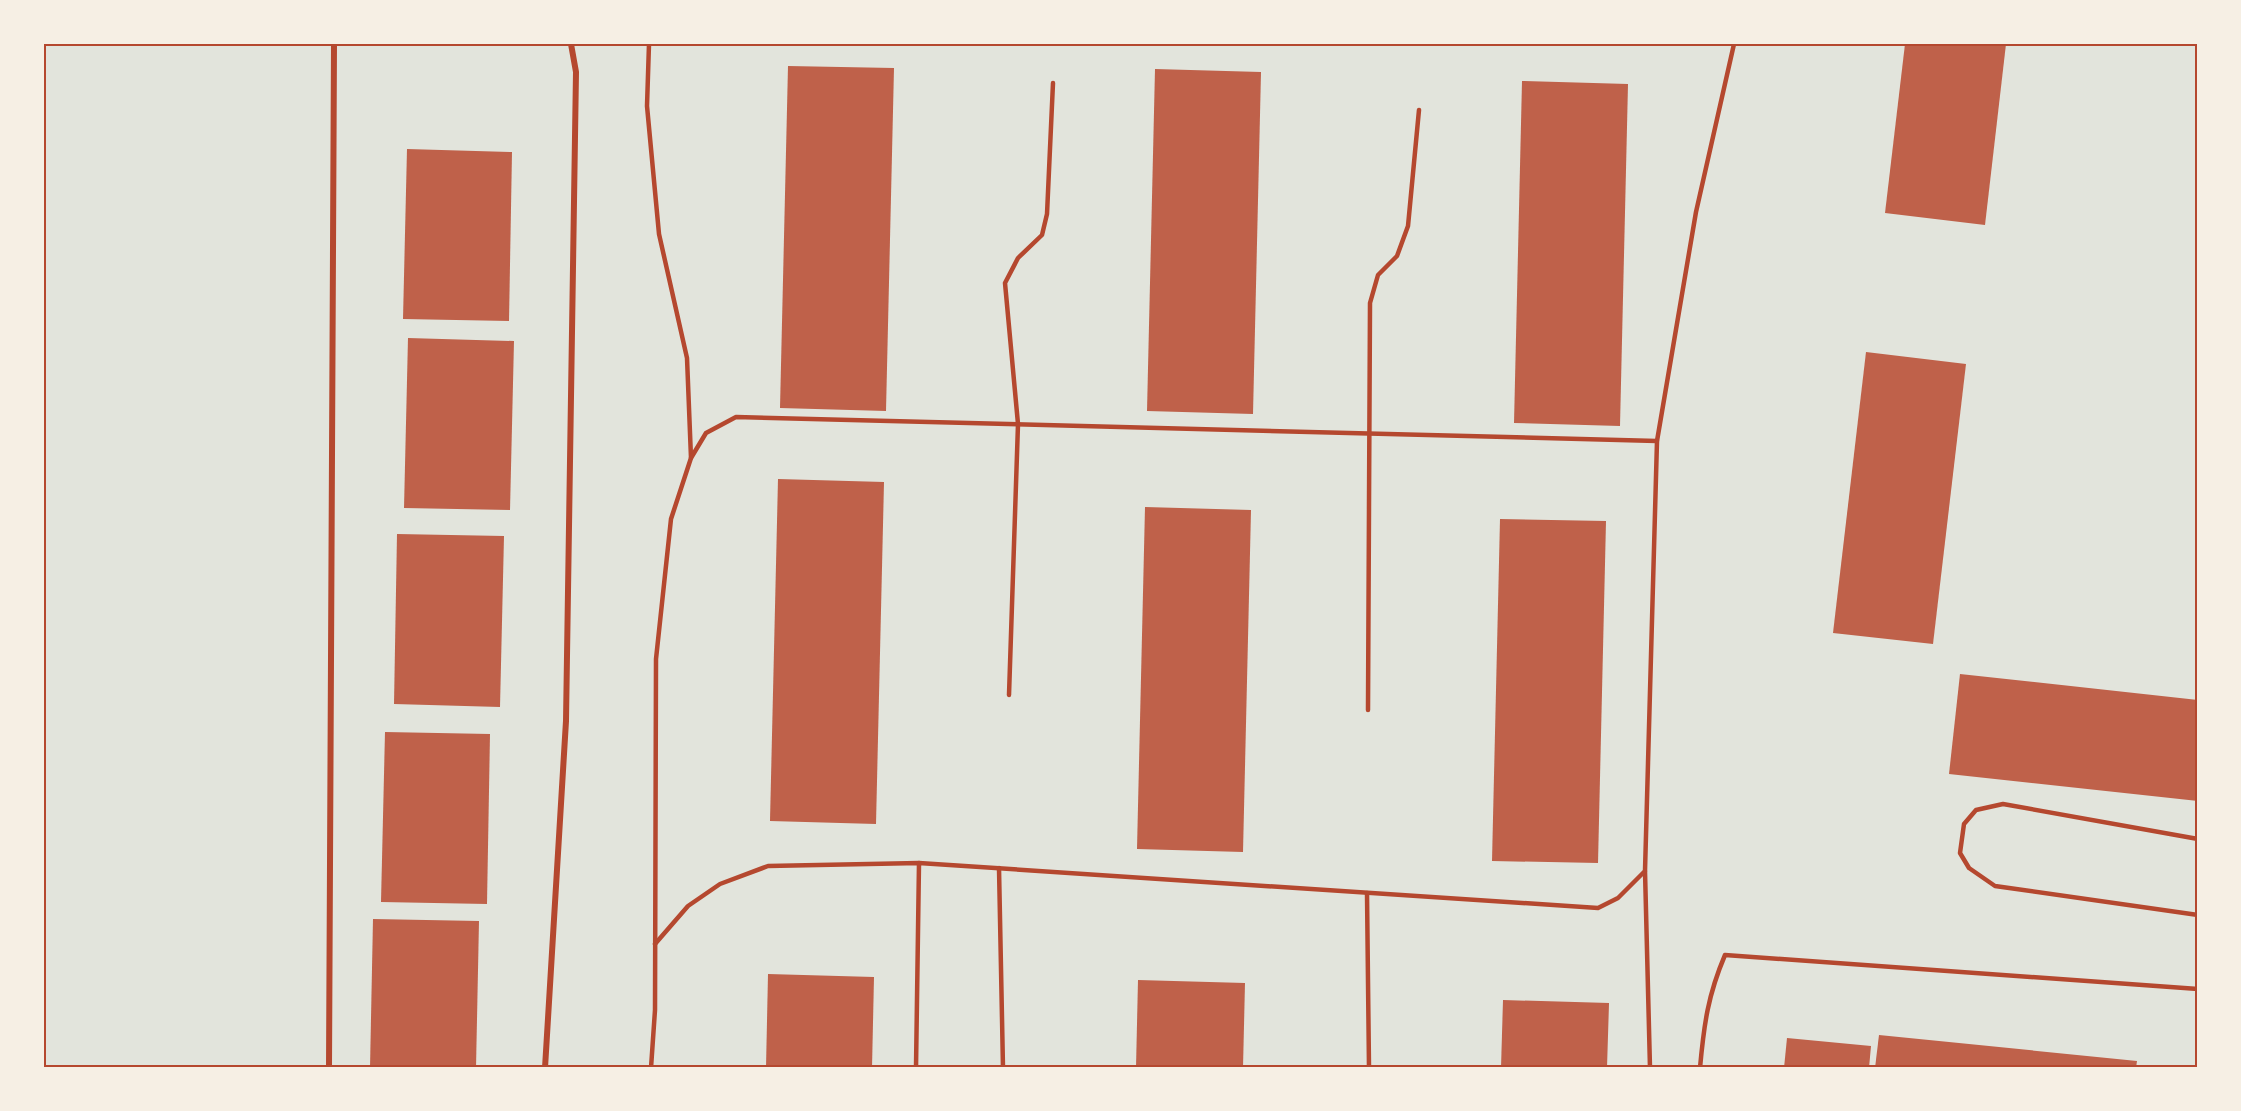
<svg xmlns="http://www.w3.org/2000/svg" width="2241" height="1111" viewBox="0 0 2241 1111" font-family="'Public Sans',sans-serif">
<style>
.green{fill:#e2e4dc}
.building{fill:#bf614a}
.lines{fill:none;stroke-linecap:round;stroke-linejoin:round}
.service{stroke:#b5482f;stroke-width:4.5}
.minor{stroke:#b5482f;stroke-width:6}
.neatline{fill:none;stroke:#b5482f;stroke-width:2}
</style>
<rect width="100%" height="100%" fill="#f6efe4"/>
<rect class="green" x="44" y="44" width="2153" height="1023"/>
<g class="building">
<polygon points="1905,44 2006,44 1985,225 1885,213"/>
<polygon points="788,66 894,68 886,411 780,408"/>
<polygon points="1155,69 1261,72 1253,414 1147,411"/>
<polygon points="1522,81 1628,84 1620,426 1514,423"/>
<polygon points="407,149 512,152 509,321 403,319"/>
<polygon points="408,338 514,341 510,510 404,508"/>
<polygon points="1866,352 1966,364 1933,644 1833,633"/>
<polygon points="778,479 884,482 876,824 770,821"/>
<polygon points="1145,507 1251,510 1243,852 1137,849"/>
<polygon points="1500,519 1606,521 1598,863 1492,861"/>
<polygon points="397,534 504,536 500,707 394,704"/>
<polygon points="1960,674 2198,700 2198,801 1949,774"/>
<polygon points="385,732 490,734 487,904 381,902"/>
<polygon points="373,919 479,921 476,1068 370,1068"/>
<polygon points="768,974 874,977 872,1068 766,1068"/>
<polygon points="1138,980 1245,983 1243,1068 1136,1068"/>
<polygon points="1503,1000 1609,1003 1607,1068 1501,1068"/>
<polygon points="1879,1035 2137,1061 2136,1068 1875,1068"/>
<polygon points="1787,1038 1871,1046 1869,1068 1784,1068"/>
</g>
<g class="lines">
<g class="service">
<polyline points="649,44 647,106 659,234 687,358 691,458"/>
<polyline points="1009,695 1018,424 1005,283 1018,258 1042,235 1047,214 1053,83"/>
<polyline points="1368,710 1370,303 1378,275 1397,256 1408,226 1419,110"/>
<polyline points="2198,839 2003,804 1976,810 1964,824 1960,853 1969,868 1995,886 2198,915"/>
<polyline points="999,868 1003,1068"/>
<polyline points="1645,871 1650,1068"/>
<polyline points="1367,893 1369,1068"/>
<polyline points="655,944 688,906 720,884 768,866 919,863 1598,908 1618,898 1645,871 1657,441 1696,212 1734,44"/>
<polyline points="651,1068 655,1010 656,659 671,519 691,458 706,433 736,417 1657,441"/>
<polyline points="916,1068 919,863"/>
<path d="M1700,1068c4,-44 8,-73 25,-113l473,34"/>
</g>
<g class="minor">
<polyline points="329,1068 334,44"/>
<polyline points="545,1068 566,721 576,72 571,44"/>
</g>
</g>
<rect width="2241" height="1111" fill="none" stroke="#f6efe4" stroke-width="90"/>
<rect x="45" y="45" width="2151" height="1021" class="neatline"/>
</svg>
